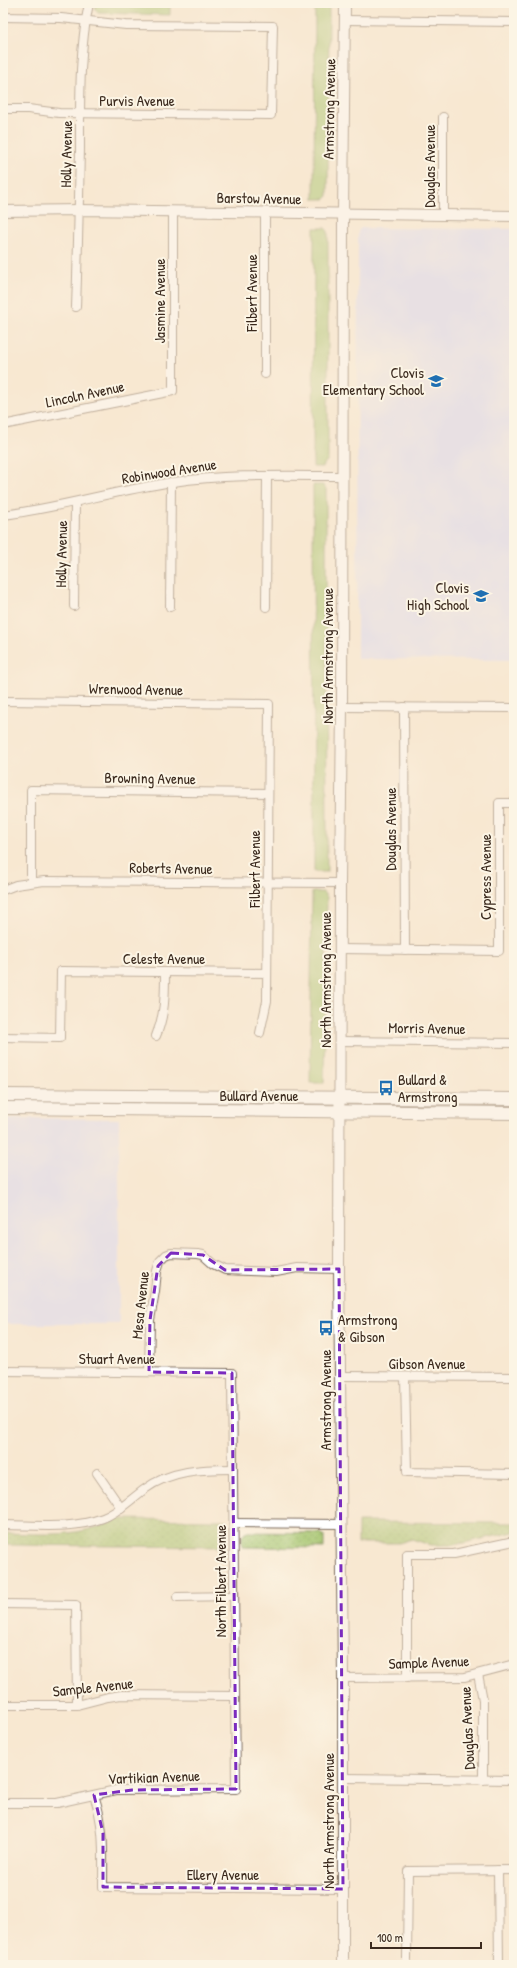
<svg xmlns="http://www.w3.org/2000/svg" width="517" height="1968" viewBox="0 0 517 1968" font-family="'Patrick Hand',sans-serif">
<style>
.built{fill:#d5d8f9}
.grass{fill:url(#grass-dots);stroke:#707846}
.park{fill:#a4c56e;stroke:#707846}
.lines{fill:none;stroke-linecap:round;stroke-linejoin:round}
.minor-casing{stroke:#7d6c5d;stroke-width:10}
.tertiary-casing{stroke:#7d6c5d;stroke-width:12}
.secondary-casing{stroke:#7d6c5d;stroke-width:14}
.minor{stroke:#fff;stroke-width:8}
.tertiary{stroke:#fff;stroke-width:10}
.secondary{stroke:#fff;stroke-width:12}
.marked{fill:none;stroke:#7b2cbf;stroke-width:3;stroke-dasharray:8 5;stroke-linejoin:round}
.labels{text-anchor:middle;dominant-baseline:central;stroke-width:4;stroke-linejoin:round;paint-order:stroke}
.street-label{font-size:15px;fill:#3b2a1e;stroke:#fcf5e5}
.poi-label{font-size:15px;fill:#3b2a1e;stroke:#fcf5e5;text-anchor:end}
</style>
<defs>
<pattern id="grass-dots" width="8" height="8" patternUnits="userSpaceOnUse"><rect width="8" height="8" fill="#a4c56e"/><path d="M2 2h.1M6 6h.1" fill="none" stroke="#8ea95f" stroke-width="1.8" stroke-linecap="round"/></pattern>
</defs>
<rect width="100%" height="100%" fill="#fcf5e5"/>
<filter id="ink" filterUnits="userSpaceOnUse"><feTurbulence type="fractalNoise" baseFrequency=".025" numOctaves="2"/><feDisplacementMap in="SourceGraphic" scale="8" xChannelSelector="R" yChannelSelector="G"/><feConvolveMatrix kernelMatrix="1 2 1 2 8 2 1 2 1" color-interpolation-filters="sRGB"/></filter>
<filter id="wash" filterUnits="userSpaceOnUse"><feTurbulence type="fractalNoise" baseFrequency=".012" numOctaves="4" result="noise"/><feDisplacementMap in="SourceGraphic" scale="16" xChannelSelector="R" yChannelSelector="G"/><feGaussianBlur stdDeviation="0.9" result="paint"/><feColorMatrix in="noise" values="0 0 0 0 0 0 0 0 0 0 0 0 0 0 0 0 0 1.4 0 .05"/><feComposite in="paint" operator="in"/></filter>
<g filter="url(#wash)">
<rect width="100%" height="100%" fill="#f8e8d1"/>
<g class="built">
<polygon points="361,228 514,229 514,660 357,659 358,231"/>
<polygon points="3,1118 119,1119 119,1324 3,1324"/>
</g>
<g class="grass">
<path d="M118,1519l108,1v27l-223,-2v-12c44,1 74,5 115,-14z"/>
<polygon points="358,1522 514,1523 514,1532 454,1545 430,1545 412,1539 399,1543 358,1543"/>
<polygon points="246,1532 321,1533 324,1536 324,1548 242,1547 242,1536"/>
</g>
<g class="park">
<polygon points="96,3 170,3 170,15 98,13 95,10"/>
<polygon points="315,3 329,3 328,196 325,199 314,199"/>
<polygon points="314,228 325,228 328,231 328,459 322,467 313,467"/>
<polygon points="313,485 323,485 326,489 327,872 314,872"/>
<polygon points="312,892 323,892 327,897 324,1083 310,1083"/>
</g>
</g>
<g filter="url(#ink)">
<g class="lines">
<g class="minor-casing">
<g id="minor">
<polyline points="3,17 61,18 126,25 273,26 271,115 59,113 28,109 3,109"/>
<polyline points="346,20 514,22"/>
<polyline points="443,117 443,216"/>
<path d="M76,307c2,-53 3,-106 4,-159 0,-48 -1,-97 9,-145"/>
<polyline points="265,374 265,213"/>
<polyline points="3,425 173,391 173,211"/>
<path d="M3,515c57,-7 113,-25 170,-33 56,-8 112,-6 169,-6"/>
<polyline points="74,606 75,502"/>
<polyline points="170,607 171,482"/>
<polyline points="266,607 267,476"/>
<polyline points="3,701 269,704 267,1001 260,1033"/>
<polyline points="342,707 514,708"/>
<polyline points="404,707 405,950"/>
<polyline points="31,881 31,790 268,793"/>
<polyline points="3,890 16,885 44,881 340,883"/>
<polyline points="340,949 499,951 499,803 514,803"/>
<path d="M156,1036c9,-21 9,-41 9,-64"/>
<polyline points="3,1037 60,1038 61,971 267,973"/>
<polyline points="340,1041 514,1043"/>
<polyline points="3,1371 232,1373 236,1789 116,1790 57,1803 3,1803"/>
<polyline points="149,1372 150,1320 155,1291 157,1271 160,1261 166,1255 171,1253 198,1254 203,1255 213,1264 225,1270 276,1272 297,1268 339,1269"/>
<polyline points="340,1376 514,1377"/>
<polyline points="405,1377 407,1472 514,1474"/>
<polyline points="97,1473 121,1508"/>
<polyline points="234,1523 341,1524"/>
<path d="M3,1525c33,0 68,5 100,-7 16,-6 28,-19 42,-29 26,-19 57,-20 88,-20"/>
<polyline points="177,1597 233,1596"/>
<polyline points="3,1604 76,1605 77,1705"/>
<polyline points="478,1674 483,1700 483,1780"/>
<polyline points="343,1678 465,1677 514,1664"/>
<polyline points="407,1678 407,1554 454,1554 514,1541"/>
<polyline points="3,1705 77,1705 108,1697 121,1695 234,1696"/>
<polyline points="343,1778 514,1780"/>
<path d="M94,1795c11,33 9,58 9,92l240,2"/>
<polyline points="498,1870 499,1965"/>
<polyline points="407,1959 408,1871 514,1870"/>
</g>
</g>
<g class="tertiary-casing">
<g id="tertiary">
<polyline points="3,211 79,210 514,216"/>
<polyline points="343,1965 343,1678 339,1269 340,883 342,707 343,215 345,3"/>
</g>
</g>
<g class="secondary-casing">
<g id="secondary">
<polyline points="3,1095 514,1099"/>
<polyline points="3,1108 514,1113"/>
</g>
</g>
<use href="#minor" class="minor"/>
<use href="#tertiary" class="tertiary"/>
<use href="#secondary" class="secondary"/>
</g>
</g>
<path d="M0 0H517V1968H0ZM171,1253l32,2 22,15 114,-1 4,620 -240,-2v-54l-9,-38 38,-5 104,-1 -4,-416 -83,-1 1,-52 8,-54z" fill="#f8e8d1" fill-opacity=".55" fill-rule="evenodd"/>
<path class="marked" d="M171,1253l32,2 22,15 114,-1 4,620 -240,-2v-54l-9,-38 38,-5 104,-1 -4,-416 -83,-1 1,-52 8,-54z"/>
<defs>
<g id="school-bare" transform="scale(1.2)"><path d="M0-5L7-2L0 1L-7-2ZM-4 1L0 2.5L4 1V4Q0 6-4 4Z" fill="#1f6fb2" stroke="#fcf5e5" stroke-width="2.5" paint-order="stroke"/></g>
<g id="bus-bare" transform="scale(1.2)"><path d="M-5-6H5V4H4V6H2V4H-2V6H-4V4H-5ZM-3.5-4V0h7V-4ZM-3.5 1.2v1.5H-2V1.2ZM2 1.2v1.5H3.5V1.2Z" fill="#1f6fb2" stroke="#fcf5e5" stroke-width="2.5" paint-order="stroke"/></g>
</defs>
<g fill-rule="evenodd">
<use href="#school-bare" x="436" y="381"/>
<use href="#school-bare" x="481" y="596"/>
<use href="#bus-bare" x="386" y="1088"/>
<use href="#bus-bare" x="326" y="1328"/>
</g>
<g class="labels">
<g class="street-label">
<text x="137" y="100">Purvis Avenue</text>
<text transform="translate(329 109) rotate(-89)">Armstrong Avenue</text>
<text transform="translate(66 154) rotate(-89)">Holly Avenue</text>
<text transform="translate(429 166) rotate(-90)">Douglas Avenue</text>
<text transform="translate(259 198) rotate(1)">Barstow Avenue</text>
<text transform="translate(251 293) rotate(-90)">Filbert Avenue</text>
<text transform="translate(159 301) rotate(-90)">Jasmine Avenue</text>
<text transform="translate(85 394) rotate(-12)">Lincoln Avenue</text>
<text transform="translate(169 471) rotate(-9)">Robinwood Avenue</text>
<text transform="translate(61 554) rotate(-89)">Holly Avenue</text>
<text transform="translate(327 656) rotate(-90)">North Armstrong Avenue</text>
<text transform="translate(136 689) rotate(1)">Wrenwood Avenue</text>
<text transform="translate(150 778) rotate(1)">Browning Avenue</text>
<text transform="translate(390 829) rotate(-90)">Douglas Avenue</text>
<text transform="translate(171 868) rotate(1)">Roberts Avenue</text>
<text transform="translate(254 869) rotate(-90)">Filbert Avenue</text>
<text transform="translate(485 877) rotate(-90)">Cypress Avenue</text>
<text x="164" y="958">Celeste Avenue</text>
<text transform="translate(325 980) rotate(-90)">North Armstrong Avenue</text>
<text transform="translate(427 1028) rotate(1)">Morris Avenue</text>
<text x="259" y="1095">Bullard Avenue</text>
<text transform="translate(140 1305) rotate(-84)">Mesa Avenue</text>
<text x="117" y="1358">Stuart Avenue</text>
<text x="427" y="1363">Gibson Avenue</text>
<text transform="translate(325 1400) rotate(-90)">Armstrong Avenue</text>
<text transform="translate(220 1581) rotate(-90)">North Filbert Avenue</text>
<text transform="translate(429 1662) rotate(-2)">Sample Avenue</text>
<text transform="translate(93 1687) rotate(-6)">Sample Avenue</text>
<text transform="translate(467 1728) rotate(-93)">Douglas Avenue</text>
<text transform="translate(154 1777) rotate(-2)">Vartikian Avenue</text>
<text transform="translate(328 1821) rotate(-90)">North Armstrong Avenue</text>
<text x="223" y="1874">Ellery Avenue</text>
</g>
<g class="poi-label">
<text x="424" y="372">Clovis<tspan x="424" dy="17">Elementary School</tspan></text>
<text x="469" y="587">Clovis<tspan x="469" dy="17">High School</tspan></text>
<text x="398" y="1079" text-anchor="start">Bullard &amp;<tspan x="398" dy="17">Armstrong</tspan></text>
<text x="338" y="1319" text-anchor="start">Armstrong<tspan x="338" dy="17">&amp; Gibson</tspan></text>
</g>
</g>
<rect width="517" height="1968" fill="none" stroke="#fcf5e5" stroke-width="16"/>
<path d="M371 1942v6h110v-6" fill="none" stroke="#3b2a1e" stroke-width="2"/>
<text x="377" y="1942" font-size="12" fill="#3b2a1e" stroke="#fcf5e5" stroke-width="3" paint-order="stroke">100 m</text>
</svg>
